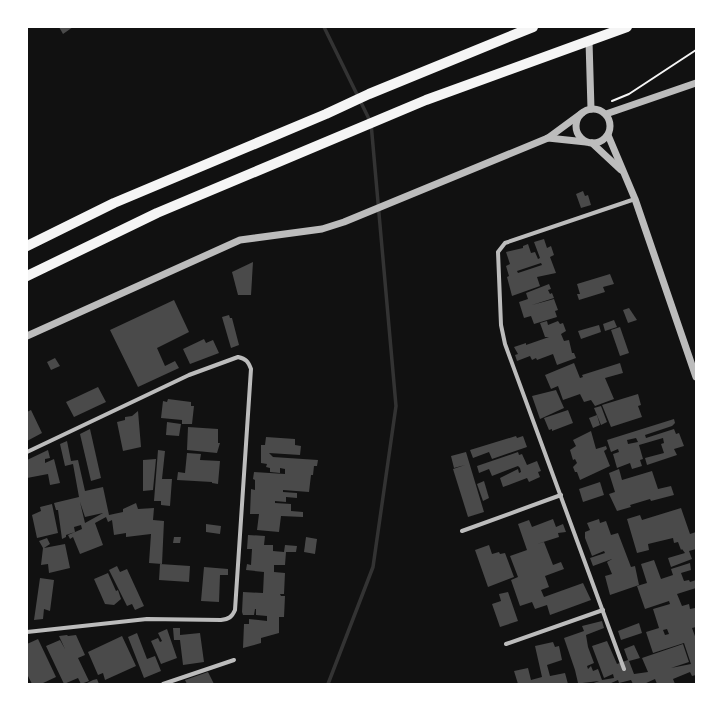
<svg xmlns="http://www.w3.org/2000/svg" width="723" height="711" viewBox="0 0 723 711" font-family="Roboto,sans-serif">
<style>
.lines{fill:none;stroke-linecap:round;stroke-linejoin:round}
.stream{stroke:#333;stroke-width:3.5}
.building{fill:#4a4a4a;fill-rule:evenodd}
.path{stroke:#f5f5f5;stroke-width:2}
.minor{stroke:#bcbcbc;stroke-width:4}
.tertiary{stroke:#bcbcbc;stroke-width:7}
.motorway{stroke:#f5f5f5;stroke-width:10}
</style>
<rect width="100%" height="100%" fill="#111"/>
<g class="lines">
<polyline class="stream" points="324,27 371,123 396,406 373,567 328,684"/>
</g>
<g class="building">
<polygon points="59,27 73,27 63,34"/>
<polygon points="583,191 585,196 588,195 591,205 581,208 576,194"/>
<path d="M544,239l3,9 4,-2 3,9 -4,2 6,16 -19,4 3,9 -28,10 -5,-19 2,-1 -3,-10 4,-2 -4,-12 17,-4v-2l5,-2 3,9 4,-1 3,7 2,-1 -6,-16zM541,263l1,2 -24,8 -1,-2z"/>
<polygon points="253,262 251,295 238,295 232,272"/>
<polygon points="610,274 614,284 603,287 605,292 579,300 577,294 580,294 577,284"/>
<polygon points="549,284 551,289 548,290 550,294 552,293 554,298 532,305 554,299 558,310 555,311 557,317 534,324 531,316 524,318 519,302 528,299 526,293"/>
<polygon points="174,300 189,332 157,348 165,366 175,361 179,368 138,387 110,330"/>
<polygon points="629,308 637,320 628,323 623,310"/>
<polygon points="229,315 230,318 232,318 239,345 231,348 222,317"/>
<polygon points="614,320 617,327 605,331 603,324"/>
<polygon points="547,321 548,325 558,321 560,324 563,323 566,331 561,334 564,341 569,340 572,353 574,353 576,358 557,365 553,354 537,360 536,358 532,360 530,356 517,361 515,355 518,354 514,347 526,343 526,345 549,337 545,337 540,323"/>
<polygon points="599,325 601,332 581,339 578,331"/>
<polygon points="620,327 629,353 620,356 611,330"/>
<polygon points="204,339 206,343 213,340 219,353 190,364 183,349"/>
<polygon points="55,358 60,366 51,370 47,362"/>
<polygon points="574,363 580,378 583,377 582,375 620,363 623,373 605,378 614,399 595,406 591,400 584,402 580,394 563,400 558,386 551,389 545,375"/>
<polygon points="98,387 106,402 74,417 66,402"/>
<polygon points="556,390 564,408 540,419 532,396"/>
<polygon points="638,394 641,405 638,406 642,417 611,427 602,405"/>
<polygon points="168,399 191,402 191,406 194,406 192,424 182,424 182,420 161,418 163,401 167,402"/>
<polygon points="601,406 607,422 601,425 594,408"/>
<polygon points="31,410 42,433 27,441 27,412"/>
<polygon points="568,410 573,423 552,431 552,429 549,430 544,418"/>
<polygon points="138,411 141,447 123,451 117,422 125,420 125,417 132,416"/>
<polygon points="597,415 600,425 593,428 589,418"/>
<path d="M674,419l1,4 -3,3 -27,9 1,3 28,-9 2,5 3,-1 5,13 -10,3 3,6 -30,10 -2,-7 19,-5 -3,-9 3,-1 -1,-5 -24,7 4,14 -3,1 2,6 -10,3 -2,-6 -13,5 -4,-14 6,-2 -1,-3 -7,3 -4,-12zM636,438l2,4 -10,2 -1,-4z"/>
<polygon points="167,422 181,424 179,436 166,435"/>
<polygon points="188,427 218,429 218,443 220,443 217,453 187,450"/>
<polygon points="90,429 101,478 91,481 80,434"/>
<polygon points="591,431 596,449 606,446 607,449 604,451 610,466 580,480 577,472 575,472 573,467 577,463 575,459 573,460 570,450 576,446 573,440"/>
<polygon points="516,436 517,438 523,436 527,447 492,459 489,452 473,458 470,450"/>
<polygon points="266,437 295,439 295,445 301,446 300,455 269,453 273,457 318,460 317,466 314,466 313,475 311,475 309,492 283,490 283,492 297,493 297,498 286,497 286,502 275,501 275,503 291,504 291,511 303,512 303,517 281,516 279,532 257,530 259,514 250,514 251,489 255,490 255,480 253,479 254,472 285,474 285,469 280,468 280,473 270,472 270,468 266,467 267,464 261,463 261,445 265,445"/>
<path d="M67,441l4,20 7,-1 7,31 18,-4 6,28 14,-3v-3l13,-6 2,6 16,-1 -1,12 11,1 -2,43 -13,-1 2,-29 -25,3v-4l-12,2 -2,-15 -4,2 -2,-5 -11,6 8,22 -23,9 -7,-17 -3,2 -2,-4 14,-6 -1,-4 -7,2 1,5 -9,3v2l-4,2 -4,-29h-2l-2,-7 25,-6 -6,-33 -8,2 -5,-22zM80,502l5,15 18,-4 -18,10z"/>
<polygon points="48,450 50,458 45,459 45,463 54,459 60,483 50,485 48,474 27,478 27,460"/>
<polygon points="158,450 165,451 162,479 172,479 170,506 161,505 161,501 154,501"/>
<polygon points="466,452 484,512 468,517 453,469 465,465 454,468 451,456"/>
<polygon points="518,452 519,455 522,454 527,465 537,461 541,471 538,472 540,477 529,482 527,478 503,487 500,478 518,469 519,473 521,472 520,468 518,466 492,476 489,469 479,473 477,466"/>
<polygon points="187,453 201,454 200,460 220,461 218,484 212,483 212,482 177,480 178,472 185,473"/>
<polygon points="156,459 153,490 143,491 143,460"/>
<polygon points="619,469 622,480 652,471 658,489 671,486 674,495 651,501 650,499 630,505 631,507 617,511 609,494 615,492 609,473"/>
<polygon points="484,481 489,498 483,501 477,484"/>
<polygon points="600,482 604,495 583,502 579,489"/>
<polygon points="52,504 58,533 37,538 32,515 41,511 40,507"/>
<polygon points="681,508 690,534 696,532 696,549 689,551 692,559 671,567 668,558 685,553 682,549 681,550 678,542 674,543 673,538 648,544 649,550 637,553 627,519 640,515 642,520"/>
<polygon points="553,519 556,527 563,524 566,532 558,533 559,537 537,544 544,542 553,565 561,562 564,569 545,576 549,587 541,590 544,597 583,583 591,600 550,615 547,605 535,609 532,602 520,606 511,580 518,577 510,556 527,550 518,524 529,520 532,527"/>
<polygon points="599,519 600,523 606,521 611,535 618,533 631,567 635,566 639,585 610,595 605,576 612,574 607,562 612,559 593,566 590,558 605,553 604,551 592,556 585,538 585,532 590,530 587,523"/>
<polygon points="206,524 221,526 220,534 206,532"/>
<polygon points="248,535 265,536 264,545 273,545 273,551 284,552 285,545 297,546 296,552 286,552 285,565 274,565 274,572 285,573 284,594 280,594 281,596 285,596 284,617 279,617 279,633 261,638 261,643 243,648 244,624 249,624 249,619 267,621 267,616 256,615 256,609 255,609 254,615 243,615 242,612 243,592 263,593 264,572 246,570 247,564 251,565 252,549 247,549"/>
<polygon points="174,537 181,537 180,543 173,543"/>
<polygon points="306,537 317,539 315,554 304,552"/>
<polygon points="47,538 50,544 44,548 65,544 70,568 49,573 48,564 41,565 43,548 39,541"/>
<polygon points="489,545 492,554 499,552 500,554 505,553 514,577 488,587 475,550"/>
<path d="M654,560l7,19 12,-4 -2,-6 19,-6 1,7 -10,3 3,8 5,-1 1,2 6,-2v8l-19,6 5,12 7,-2 1,5 5,-1 1,3v16l-4,1 4,11v36l-4,1 -2,-4 -17,7 2,5h-18l-2,-5 -11,5h-11l-2,-4 -12,3 -1,-3 -9,4h-18l8,-3 -25,3 4,-1 -3,-13 -11,-32 20,-7 -2,-5 20,-5 2,7 -18,7 2,12 6,16 -7,3 1,3 3,-3 2,5 5,-2 4,11 12,-2 -1,-4 -9,4 -12,-32 15,-5 10,23 11,-4 -4,-11 10,-4 6,13 -11,3 5,13 14,-2 -6,-14 41,-14 6,18 -18,6 20,-4 -7,-21 -31,10 -7,-21 13,-4 -6,-19 17,-5 -1,-3 -24,8 -8,-23 10,-3 -6,-19zM667,629l2,5 -4,1 -2,-5z"/>
<polygon points="160,564 190,566 189,582 159,580"/>
<polygon points="117,566 120,572 127,569 144,606 135,610 132,604 127,606 109,570"/>
<polygon points="204,567 228,569 228,575 220,575 219,602 201,601"/>
<polygon points="108,573 116,591 118,590 121,599 114,605 105,604 94,579"/>
<polygon points="40,578 54,580 50,611 44,609 43,619 34,620"/>
<polygon points="508,592 518,621 500,627 492,604 501,601 499,594"/>
<polygon points="639,623 642,633 621,640 618,631"/>
<polygon points="173,628 180,628 180,635 200,633 204,662 183,665 180,640 174,640"/>
<polygon points="167,629 177,658 161,664 151,641 158,638 160,642 162,641 158,633"/>
<polygon points="137,633 147,659 155,656 161,671 144,678 128,637"/>
<polygon points="67,635 68,636 76,635 85,655 78,658 89,681 81,684 78,678 64,684 46,646 60,640 65,649 59,636"/>
<polygon points="122,636 136,666 105,680 103,673 98,675 88,652"/>
<polygon points="38,639 56,677 41,684 32,684 27,674 27,644"/>
<polygon points="553,642 555,647 559,646 562,660 547,665 550,676 565,673 568,684 518,684 514,671 528,668 531,680 542,677 535,646"/>
<polygon points="208,672 214,684 187,684 185,680"/>
<polygon points="97,679 99,684 85,684 93,680"/>
</g>
<g class="lines">
<polyline class="path" points="612,101 629,94 696,50"/>
<g class="minor">
<path d="M27,452l162,-77 49,-18c8,2 10,4 13,12l-16,241c-3,7 -6,9 -14,10l-74,-1 -120,13"/>
<polyline points="462,531 561,495"/>
<polyline points="506,644 603,610"/>
<polyline points="624,669 505,344 501,325 498,252 505,243 635,199"/>
<polyline points="163,684 234,660"/>
</g>
<g class="tertiary">
<polyline points="589,41 591,109"/>
<circle cx="593" cy="126" r="17"/>
<polyline points="606,114 696,83"/>
<polyline points="608,135 635,199 696,377"/>
<polyline points="548,138 586,142"/>
<polyline points="592,143 621,170"/>
<polyline points="27,336 240,240 322,229 344,222 548,138 582,113"/>
</g>
<g class="motorway">
<polyline points="27,246 114,203 326,114 369,94 533,27"/>
<polyline points="27,276 157,213 426,100 627,27"/>
</g>
</g>
<rect width="723" height="711" fill="none" stroke="#ffffff" stroke-width="56"/>
</svg>
